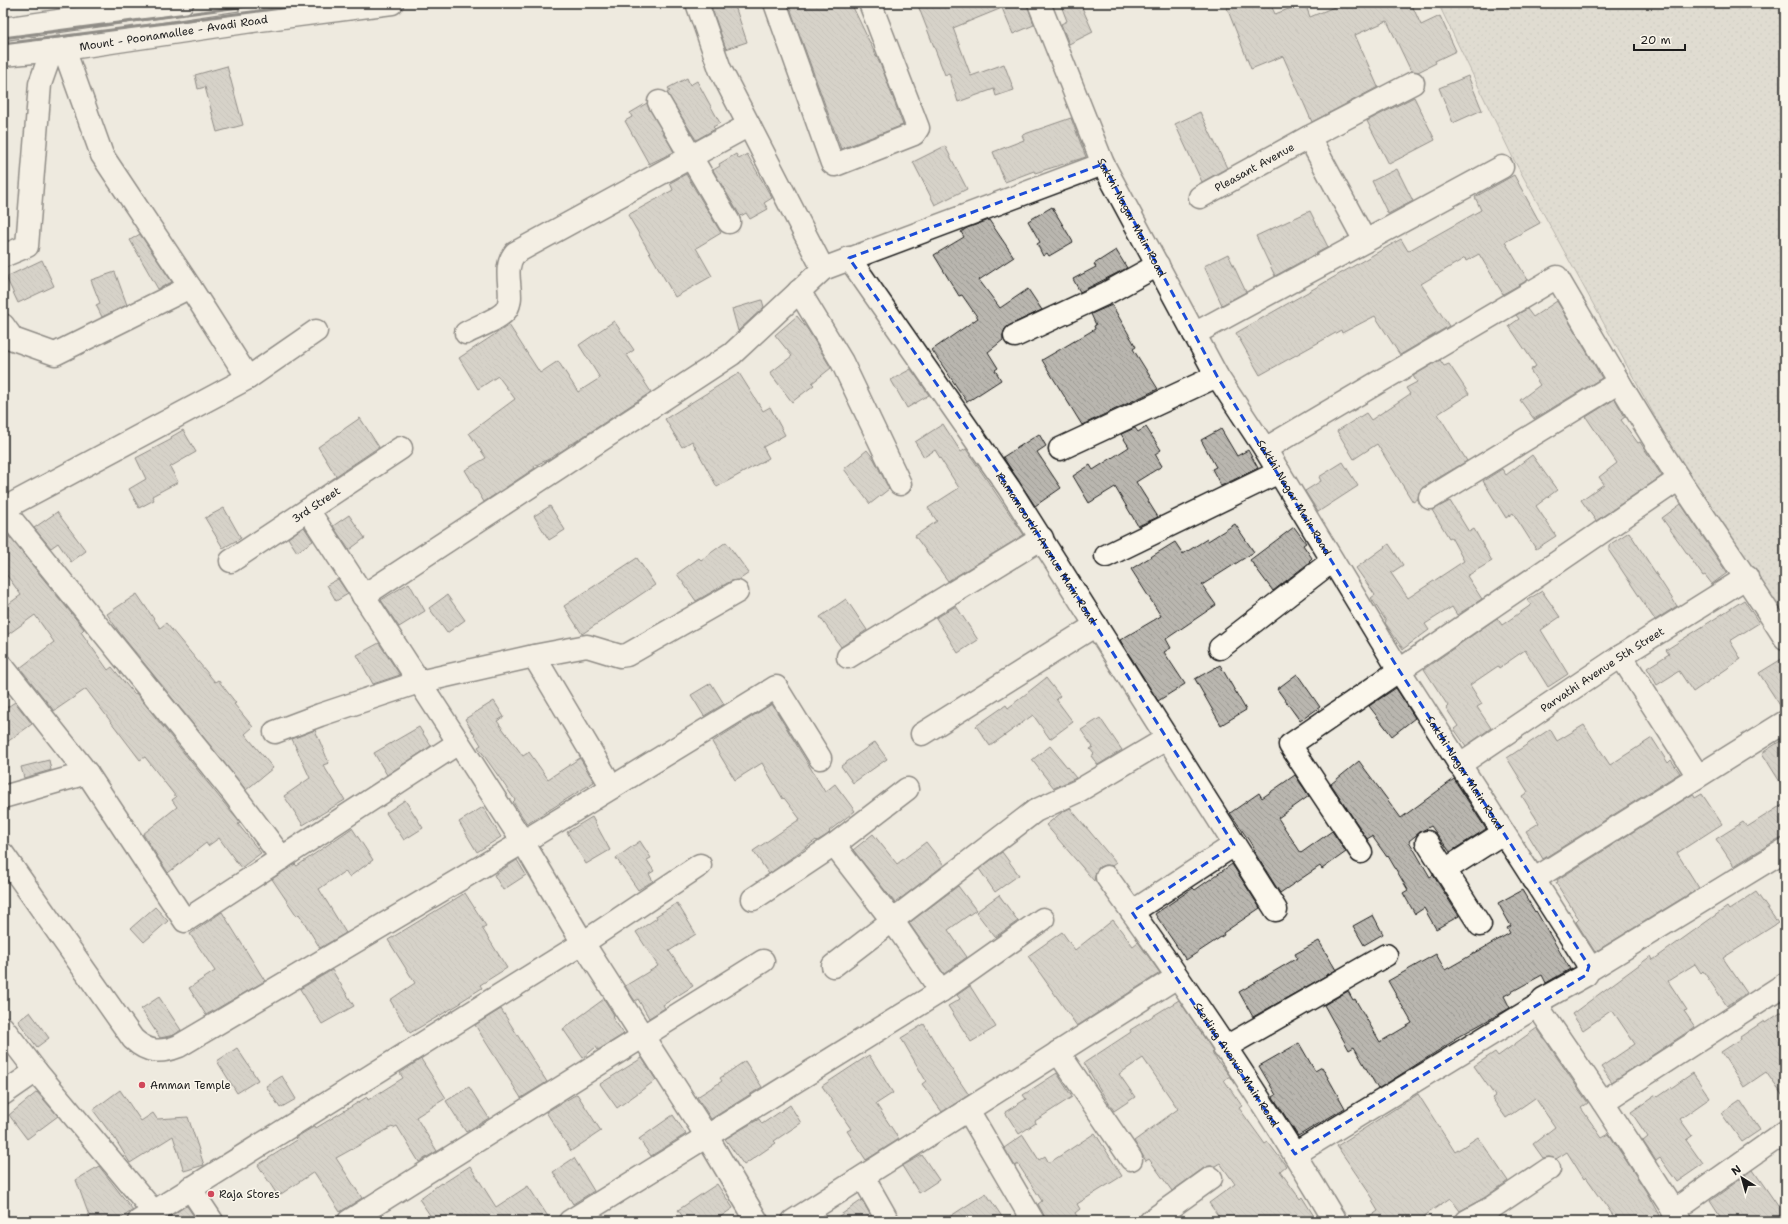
<svg xmlns="http://www.w3.org/2000/svg" width="1788" height="1224" viewBox="0 0 1788 1224" font-family="'Shantell Sans',sans-serif">
<style>
.grass{fill:url(#grass-dots);stroke:#75746f}
.building{fill:url(#building-back-hatch);stroke:#1c1c1c}
.lines{fill:none;stroke-linecap:round;stroke-linejoin:round}
.minor-casing{stroke:#1c1c1c;stroke-width:25}
.major-casing{stroke:#1c1c1c;stroke-width:25}
.minor{stroke:#fbf7ec;stroke-width:22}
.major{stroke:#fbf7ec;stroke-width:22}
.rail{stroke:#1c1c1c;stroke-width:3}
.marked{fill:none;stroke:#1d4ed8;stroke-width:3;stroke-dasharray:8 5;stroke-linejoin:round}
.poi-dot{fill:#d1495b;stroke:#fbf7ec;stroke-width:1.5}
.labels{text-anchor:middle;dominant-baseline:central;stroke-width:3;stroke-linejoin:round;paint-order:stroke}
.street-label{font-size:11px;fill:#1c1c1c;stroke:#fbf7ec}
.poi-label{font-size:11px;fill:#1c1c1c;stroke:#fbf7ec;text-anchor:start}
</style>
<defs>
<pattern id="grass-dots" width="8" height="8" patternUnits="userSpaceOnUse"><rect width="8" height="8" fill="#ceccc2"/><path d="M2 2h.1M6 6h.1" fill="none" stroke="#b0afa6" stroke-width="1.8" stroke-linecap="round"/></pattern>
<pattern id="building-back-hatch" width="6" height="6" patternUnits="userSpaceOnUse"><rect width="6" height="6" fill="#b9b6af"/><path d="M-1 5l2 2M0 0l6 6M5-1l2 2" fill="none" stroke="#9e9c96"/></pattern>
</defs>
<rect width="100%" height="100%" fill="#eeeadf"/>
<filter id="ink" filterUnits="userSpaceOnUse"><feTurbulence type="fractalNoise" baseFrequency=".025" numOctaves="2"/><feDisplacementMap in="SourceGraphic" scale="8" xChannelSelector="R" yChannelSelector="G"/><feConvolveMatrix kernelMatrix="1 2 1 2 8 2 1 2 1" color-interpolation-filters="sRGB"/></filter>
<g filter="url(#ink)">
<polygon class="grass" points="1438,3 1785,3 1785,622 1686,473 1514,160"/>
<g class="building">
<polygon points="710,3 734,3 747,42 726,49"/>
<polygon points="801,3 851,3 882,68 903,125 841,149 790,8"/>
<polygon points="917,3 1027,3 1034,25 1013,34 1002,8 953,28 971,76 1004,64 1014,90 996,96 994,89 958,102 949,73 945,75"/>
<polygon points="1060,3 1080,3 1093,32 1069,44 1061,24 1067,21"/>
<polygon points="1225,3 1270,3 1275,14 1305,3 1310,17 1344,3 1411,3 1421,25 1440,16 1456,51 1435,61 1436,63 1418,72 1411,71 1387,21 1355,35 1378,87 1312,122 1283,56 1251,69"/>
<polygon points="227,66 243,125 217,132 205,87 198,89 195,75"/>
<polygon points="1468,76 1482,110 1453,123 1439,88"/>
<polygon points="687,78 690,85 697,81 720,123 713,127 715,129 696,140 667,93 670,91 668,88"/>
<polygon points="1414,97 1435,140 1389,164 1367,121"/>
<polygon points="647,103 674,152 649,164 625,121 632,117 630,113"/>
<polygon points="1200,112 1227,168 1202,182 1175,124"/>
<polygon points="1071,118 1086,157 1035,173 1034,171 1005,182 993,152 1024,140 1022,135"/>
<polygon points="945,146 967,189 935,205 913,162"/>
<polygon points="736,154 739,159 747,154 772,198 764,203 768,209 750,219 746,213 741,216 739,214 713,170 720,166 719,164"/>
<polygon points="1397,169 1413,201 1388,214 1372,181"/>
<polygon points="686,174 721,233 696,248 712,276 675,297 628,215 673,190 670,183"/>
<polygon points="1514,175 1540,223 1505,242 1528,280 1503,294 1479,254 1466,261 1465,258 1421,284 1449,326 1400,355 1375,316 1342,333 1341,330 1260,375 1236,333 1401,239 1408,251 1481,210 1475,197"/>
<polygon points="1052,207 1073,242 1049,256 1047,253 1043,256 1037,244 1040,242 1028,221"/>
<polygon points="1310,211 1328,247 1275,276 1256,236"/>
<polygon points="989,220 1014,257 979,280 1000,308 1028,289 1042,310 1010,325 1005,329 1003,335 1003,340 988,352 998,368 995,370 1001,380 967,402 932,350 978,318 962,295 959,296 934,255 964,237 961,232 967,228"/>
<polygon points="140,234 172,282 158,289 130,240"/>
<polygon points="1116,250 1127,268 1080,292 1073,279 1096,267 1094,264"/>
<polygon points="1228,254 1246,292 1222,305 1204,266"/>
<polygon points="42,260 54,286 18,303 6,277"/>
<polygon points="115,272 127,305 102,317 96,305 100,303 91,280"/>
<polygon points="762,300 764,307 738,331 732,309"/>
<polygon points="1557,301 1602,378 1534,419 1520,400 1540,385 1530,370 1536,366 1509,326 1519,319 1516,315 1527,309 1533,317"/>
<polygon points="1112,305 1136,347 1133,349 1158,389 1082,425 1042,360 1095,329 1094,326 1096,325 1091,314"/>
<polygon points="797,316 808,330 831,368 812,383 814,385 792,402 770,373 792,356 775,335"/>
<polygon points="614,321 634,350 627,355 651,392 575,442 568,445 569,446 551,458 534,466 535,468 484,502 465,470 486,458 469,433 515,399 498,376 478,389 459,358 509,325 540,373 558,361 578,392 600,378 579,345"/>
<polygon points="1440,360 1444,366 1449,364 1469,394 1438,414 1467,461 1423,487 1419,492 1418,499 1413,502 1377,444 1354,459 1337,431 1366,413 1371,420 1410,394 1406,388 1417,382 1413,376"/>
<polygon points="911,369 929,395 907,408 891,380"/>
<polygon points="739,373 763,411 770,407 785,435 763,447 769,458 717,487 692,441 682,447 665,419"/>
<polygon points="1615,399 1625,417 1621,420 1638,443 1640,442 1662,476 1596,521 1581,500 1604,484 1599,477 1617,463 1586,417"/>
<polygon points="360,418 379,447 336,476 318,447"/>
<polygon points="943,424 961,452 966,449 1024,535 948,581 915,536 937,521 928,508 959,488 935,450 924,457 915,442"/>
<polygon points="1146,427 1161,450 1155,454 1162,466 1136,482 1158,517 1138,526 1115,487 1089,503 1073,476 1090,465 1093,470 1129,447 1121,434 1135,428 1138,432"/>
<polygon points="1221,429 1237,456 1248,450 1258,468 1221,486 1212,469 1216,467 1201,440"/>
<polygon points="183,430 196,452 170,467 178,482 152,496 154,500 139,508 129,489 146,479 136,458 172,439 171,437"/>
<polygon points="1039,434 1046,446 1037,452 1061,488 1035,506 1003,457"/>
<polygon points="867,450 874,459 889,489 870,504 844,469"/>
<polygon points="1532,455 1557,490 1536,506 1556,536 1536,549 1513,513 1506,518 1483,481 1502,469 1506,475"/>
<polygon points="1343,462 1358,486 1318,512 1305,491 1321,481 1319,477"/>
<polygon points="1450,501 1469,532 1474,529 1492,561 1467,576 1482,599 1457,615 1452,607 1425,624 1429,630 1403,649 1385,623 1386,621 1371,598 1375,595 1356,568 1389,544 1403,565 1391,573 1408,598 1464,561 1451,537 1449,538 1432,510"/>
<polygon points="1681,504 1727,573 1712,584 1705,575 1703,576 1662,518"/>
<polygon points="550,506 565,530 549,540 534,516"/>
<polygon points="224,508 241,538 223,548 205,518"/>
<polygon points="57,512 86,551 71,562 58,543 51,548 34,528"/>
<polygon points="349,515 365,538 349,550 333,526"/>
<polygon points="1235,524 1254,552 1202,585 1216,605 1166,639 1171,648 1164,652 1185,684 1158,701 1120,640 1161,616 1131,569 1175,542 1183,554 1207,539 1208,541"/>
<polygon points="304,527 313,541 297,552 288,538"/>
<polygon points="1294,527 1306,543 1303,545 1312,558 1309,561 1310,562 1273,591 1250,560"/>
<polygon points="3,529 84,629 81,632 108,670 112,667 134,694 136,693 240,823 238,824 261,853 241,868 219,838 208,846 206,843 168,873 143,834 177,807 172,800 176,797 145,757 140,760 86,689 54,711 20,668 54,642 35,615 3,638 3,608 21,595 3,570"/>
<polygon points="1629,532 1677,606 1655,620 1609,551 1609,545"/>
<polygon points="726,542 749,573 739,580 731,581 696,601 677,574 699,558 701,560"/>
<polygon points="637,558 655,585 582,634 564,606"/>
<polygon points="338,579 348,594 336,601 327,585"/>
<polygon points="409,583 425,611 399,627 381,600"/>
<polygon points="1542,591 1560,617 1541,630 1568,674 1548,687 1525,650 1499,668 1498,666 1470,685 1482,704 1477,707 1491,728 1466,746 1454,729 1458,726 1446,708 1448,706 1424,669 1497,618 1502,625 1531,605 1527,600"/>
<polygon points="137,594 160,628 166,623 215,682 218,680 236,703 234,704 253,727 245,734 273,768 246,790 119,632 107,614"/>
<polygon points="447,595 465,620 447,633 429,608"/>
<polygon points="846,599 867,630 841,647 820,617"/>
<polygon points="1744,600 1759,623 1730,641 1741,659 1693,692 1679,671 1657,685 1647,668 1669,654 1666,650"/>
<polygon points="956,606 978,640 958,653 936,618"/>
<polygon points="379,643 400,675 373,684 357,655"/>
<polygon points="1785,657 1785,710 1783,710 1759,673"/>
<polygon points="1220,665 1246,710 1221,725 1195,679"/>
<polygon points="1297,674 1320,707 1300,721 1277,689"/>
<polygon points="1046,678 1060,696 1056,699 1073,722 1050,739 1033,715 990,746 976,726 1006,705 1008,708"/>
<polygon points="711,683 724,704 704,716 691,695"/>
<polygon points="1396,688 1415,718 1392,736 1369,706"/>
<polygon points="494,701 504,717 497,721 523,756 529,752 548,779 580,758 594,782 527,824 513,802 515,800 478,747 481,745 465,719"/>
<polygon points="15,702 32,724 3,745 3,710"/>
<polygon points="772,704 825,792 835,784 855,811 829,831 830,832 827,835 817,841 816,840 769,874 753,851 800,819 784,798 783,799 762,763 735,780 712,742"/>
<polygon points="1100,718 1122,750 1098,765 1091,756 1094,754 1090,749 1093,747 1081,730"/>
<polygon points="1584,725 1610,765 1652,738 1668,763 1671,760 1680,773 1543,859 1526,831 1539,823 1522,796 1528,792 1507,758 1550,729 1557,741"/>
<polygon points="419,727 431,746 387,775 374,753"/>
<polygon points="315,730 329,763 323,765 345,800 303,825 284,796 310,778 292,739"/>
<polygon points="1785,738 1785,790 1762,753"/>
<polygon points="875,742 887,759 853,783 841,766"/>
<polygon points="1050,746 1076,778 1054,788 1032,760"/>
<polygon points="49,760 51,770 24,778 21,767"/>
<polygon points="1359,761 1401,818 1454,779 1486,829 1450,852 1431,826 1420,832 1409,841 1430,877 1433,875 1459,916 1436,929 1424,908 1415,914 1403,893 1408,890 1388,856 1387,857 1372,836 1367,839 1331,784"/>
<polygon points="1295,775 1309,796 1278,818 1301,853 1332,831 1346,852 1322,869 1320,866 1280,893 1253,850 1254,849 1250,842 1230,813 1259,793 1262,798"/>
<polygon points="1693,794 1695,798 1702,794 1722,824 1677,853 1699,888 1595,952 1576,922 1579,919 1556,883 1558,882 1557,880"/>
<polygon points="405,800 423,828 404,840 386,813"/>
<polygon points="1785,803 1785,838 1778,839 1734,866 1716,839 1743,822 1747,827"/>
<polygon points="483,807 501,837 477,852 459,822"/>
<polygon points="1070,808 1116,863 1112,866 1105,865 1099,867 1096,872 1094,881 1046,825 1061,813"/>
<polygon points="592,817 610,850 586,864 567,832"/>
<polygon points="352,828 373,860 349,877 345,871 319,889 346,933 320,948 299,914 297,916 272,879 295,864 297,866"/>
<polygon points="873,834 897,864 926,842 944,865 895,903 853,850"/>
<polygon points="640,841 651,858 647,860 654,871 649,874 653,881 638,890 616,858"/>
<polygon points="1002,852 1019,875 995,892 979,869"/>
<polygon points="517,860 526,875 503,890 494,875"/>
<polygon points="1232,864 1260,908 1223,933 1224,935 1186,960 1155,914 1193,888 1195,890"/>
<polygon points="958,886 976,910 948,930 967,957 944,974 909,923"/>
<polygon points="1522,890 1535,912 1536,911 1570,969 1546,983 1542,975 1504,996 1510,1008 1454,1039 1455,1040 1378,1089 1354,1047 1349,1050 1324,1005 1348,991 1353,1000 1355,999 1380,1042 1412,1023 1388,981 1436,954 1445,970 1510,933 1507,928 1511,926 1498,903"/>
<polygon points="1756,892 1778,923 1723,958 1747,993 1727,1006 1703,971 1701,973 1695,964 1668,981 1687,1010 1684,1011 1695,1027 1612,1082 1601,1067 1635,1044 1612,1010 1583,1030 1572,1014 1651,956 1653,960 1727,907 1729,910"/>
<polygon points="465,893 486,926 482,928 507,968 480,985 482,988 460,1002 461,1003 410,1033 390,1000 415,983 388,940"/>
<polygon points="999,895 1018,921 995,937 976,912"/>
<polygon points="677,903 696,934 669,951 693,986 663,1005 665,1008 649,1018 638,999 635,1001 625,986 658,966 636,932 657,918 656,916"/>
<polygon points="155,907 168,921 144,942 131,928"/>
<polygon points="222,912 265,981 206,1015 189,988 215,971 190,934"/>
<polygon points="1373,915 1383,934 1364,945 1353,926"/>
<polygon points="1113,920 1133,946 1138,942 1160,973 1077,1026 1028,956 1062,932 1075,950"/>
<polygon points="1319,941 1336,970 1253,1017 1239,992 1297,958 1295,954"/>
<polygon points="332,970 354,1006 322,1024 300,989"/>
<polygon points="970,986 996,1027 971,1042 948,1006 960,999 957,995"/>
<polygon points="159,997 181,1030 174,1035 160,1038 141,1009"/>
<polygon points="604,999 614,1015 612,1017 624,1034 598,1050 596,1047 583,1058 563,1029"/>
<polygon points="1179,1000 1212,1049 1213,1055 1230,1076 1224,1080 1242,1106 1239,1108 1265,1144 1268,1142 1286,1166 1280,1171 1300,1199 1302,1197 1317,1221 1222,1221 1209,1203 1235,1184 1220,1163 1215,1166 1209,1166 1204,1168 1172,1191 1149,1159 1146,1161 1134,1141 1178,1109 1143,1058 1119,1074 1135,1097 1114,1111 1101,1091 1084,1063 1131,1032 1130,1030"/>
<polygon points="501,1009 547,1082 521,1098 475,1025"/>
<polygon points="1785,1010 1785,1099 1766,1072 1744,1087 1721,1052 1741,1039 1740,1037 1764,1021 1765,1023"/>
<polygon points="30,1012 49,1038 37,1047 18,1021"/>
<polygon points="924,1024 946,1061 969,1095 942,1112 922,1084 926,1081 901,1038"/>
<polygon points="1537,1028 1588,1103 1581,1108 1602,1138 1609,1134 1647,1193 1662,1221 1617,1221 1586,1177 1584,1179 1567,1152 1556,1159 1549,1157 1543,1158 1533,1144 1555,1127 1536,1099 1535,1098 1506,1118 1492,1098 1495,1096 1474,1066 1495,1052 1498,1056"/>
<polygon points="1299,1043 1315,1071 1322,1067 1345,1108 1298,1136 1273,1097 1276,1095 1259,1066"/>
<polygon points="237,1048 258,1080 237,1093 217,1061"/>
<polygon points="869,1055 893,1093 876,1104 899,1139 866,1160 847,1131 851,1129 822,1086"/>
<polygon points="642,1058 656,1080 617,1108 600,1084"/>
<polygon points="421,1059 446,1098 416,1117 437,1151 419,1162 397,1126 393,1128 392,1127 336,1158 362,1198 340,1212 314,1172 278,1196 258,1165 297,1140 295,1138 315,1126 316,1128 367,1097 368,1100 403,1078 400,1073"/>
<polygon points="745,1061 762,1087 711,1119 697,1097 722,1081 720,1078"/>
<polygon points="1057,1073 1072,1097 1035,1121 1036,1123 1019,1134 1005,1112 1026,1099 1023,1095"/>
<polygon points="1693,1073 1710,1098 1680,1119 1692,1136 1686,1140 1703,1164 1677,1182 1660,1158 1656,1161 1643,1141 1648,1137 1631,1112 1656,1095 1658,1097"/>
<polygon points="282,1076 296,1099 280,1108 266,1086"/>
<polygon points="469,1087 489,1118 466,1132 446,1101"/>
<polygon points="120,1090 141,1121 153,1113 157,1119 188,1117 204,1165 184,1171 173,1136 130,1163 112,1134 111,1134 93,1110"/>
<polygon points="37,1092 58,1116 27,1139 9,1115"/>
<polygon points="577,1094 601,1131 571,1151 546,1112"/>
<polygon points="1418,1094 1455,1152 1478,1137 1508,1181 1484,1198 1460,1211 1450,1198 1417,1221 1364,1221 1378,1211 1372,1201 1374,1200 1337,1146"/>
<polygon points="1740,1100 1760,1130 1742,1142 1721,1113"/>
<polygon points="790,1105 801,1123 774,1141 776,1143 744,1165 725,1139 759,1119 762,1124"/>
<polygon points="673,1115 686,1134 651,1156 639,1139"/>
<polygon points="1095,1133 1122,1176 1077,1204 1080,1209 1075,1213 1080,1221 1047,1221 1038,1204 1042,1201 1018,1164 1015,1166 1004,1148 1023,1135 1039,1160 1045,1156 1049,1163"/>
<polygon points="922,1155 939,1180 919,1193 902,1166"/>
<polygon points="574,1158 594,1191 573,1204 553,1172"/>
<polygon points="99,1166 133,1210 117,1221 91,1221 76,1180"/>
<polygon points="470,1166 496,1207 528,1186 551,1221 434,1221 419,1199 441,1183 442,1184"/>
<polygon points="1753,1170 1778,1206 1785,1201 1785,1221 1723,1221 1710,1201"/>
<polygon points="717,1184 733,1208 714,1221 686,1221 678,1210"/>
<polygon points="986,1193 1005,1221 943,1221"/>
<polygon points="862,1200 874,1221 832,1221"/>
<polygon points="187,1206 197,1221 164,1221 184,1207"/>
</g>
<g class="lines">
<g class="minor-casing">
<g id="minor">
<polyline points="697,3 720,69 823,269"/>
<polyline points="775,3 832,163 835,165 914,134 918,128 870,3"/>
<path id="s1" d="M1039,3l64,161 114,212 48,73 134,221 187,291 3,9"/>
<polyline points="64,49 102,155 190,287 248,378"/>
<polyline points="659,102 729,222"/>
<polyline points="1309,137 1413,83"/>
<path id="s2" d="M1200,197l109,-60 56,104"/>
<polyline points="3,256 27,246 40,84 52,50"/>
<path id="s3" d="M849,258l160,230 267,422"/>
<polyline points="799,291 842,362 900,484"/>
<polyline points="3,325 13,339 55,354 190,287"/>
<path d="M466,333c10,-6 34,-14 40,-23 11,-15 -6,-39 9,-57l234,-128"/>
<polyline points="1194,334 1502,167"/>
<polyline points="1015,336 1107,293 1158,265"/>
<polyline points="1060,449 1217,376"/>
<path d="M1265,449l292,-172c40,68 79,136 122,202 35,53 72,105 106,159"/>
<polyline points="1430,498 1619,382"/>
<polyline points="3,509 230,789 282,858"/>
<polyline points="3,509 248,378 316,331"/>
<polyline points="308,510 523,842 583,943 706,1135 757,1221"/>
<polyline points="1106,556 1279,472"/>
<path id="s4" d="M231,561l170,-113"/>
<polyline points="363,596 732,354 823,269 1103,164"/>
<polyline points="1220,648 1332,561"/>
<polyline points="534,656 612,787"/>
<polyline points="1621,656 1698,776"/>
<polyline points="848,657 1042,538"/>
<polyline points="3,667 87,773 185,921 458,743"/>
<polyline points="275,732 320,715 419,682 534,656 587,646 620,656 627,655 737,592"/>
<polyline points="922,734 1096,625"/>
<path id="s5" d="M1459,765l162,-109 126,-79"/>
<polyline points="3,797 87,773"/>
<polyline points="1427,842 1480,925"/>
<polyline points="834,845 892,920 941,991"/>
<polyline points="1361,852 1290,745 1679,479"/>
<path d="M3,854l130,185c15,14 28,14 46,7l344,-204 253,-155 44,71"/>
<polyline points="1445,870 1503,833"/>
<path id="s6" d="M1107,877c81,112 158,226 228,344"/>
<polyline points="1533,880 1785,722"/>
<polyline points="753,899 834,845 907,789"/>
<polyline points="1132,912 1234,845"/>
<polyline points="833,966 1035,811 1080,790 1166,739"/>
<polyline points="1540,1004 1542,1013 1603,1102 1680,1221"/>
<polyline points="3,1028 36,1071 154,1212"/>
<polyline points="1224,1048 1386,955"/>
<polyline points="1058,1052 1131,1159"/>
<polyline points="3,1094 36,1071"/>
<polyline points="1603,1102 1785,984"/>
<polyline points="968,1110 1033,1221"/>
<polyline points="1295,1154 1540,1004 1543,999 1586,975 1589,970 1785,850"/>
<polyline points="863,1177 888,1221"/>
<polyline points="190,1188 212,1221"/>
<polyline points="1673,1211 1785,1132"/>
<polyline points="139,1221 583,943 700,865"/>
<polyline points="349,1221 763,961"/>
<polyline points="570,1221 941,991 1043,919"/>
<polyline points="793,1221 1177,977"/>
<polyline points="1151,1221 1211,1178"/>
<polyline points="1467,1221 1491,1208 1549,1169"/>
</g>
</g>
<g class="major-casing">
<g id="major">
<polyline points="250,3 252,21"/>
<polyline points="3,29 182,3"/>
<path id="s7" d="M3,55l61,-6 188,-28 140,-18"/>
</g>
</g>
<use href="#minor" class="minor"/>
<use href="#major" class="major"/>
<g class="rail">
<polyline points="3,38 270,3"/>
<polyline points="3,44 321,3"/>
</g>
</g>
</g>
<path d="M0 0H1788V1224H0ZM1103,164l114,212 182,294 190,296 -3,9 -291,179 -163,-242 102,-67 -225,-357 -160,-230z" fill="#eeeadf" fill-opacity=".55" fill-rule="evenodd"/>
<path class="marked" d="M1103,164l114,212 182,294 190,296 -3,9 -291,179 -163,-242 102,-67 -225,-357 -160,-230z"/>
<g class="poi-dot">
<circle cx="142" cy="1085" r="4"/>
<circle cx="211" cy="1194" r="4"/>
</g>
<g class="labels">
<g class="street-label">
<text stroke="none"><textPath href="#s7" startOffset="172">Mount - Poonamallee - Avadi Road</textPath></text>
<text stroke="none"><textPath href="#s2" startOffset="62">Pleasant Avenue</textPath></text>
<text stroke="none"><textPath href="#s1" startOffset="234">Sakthi Nagar Main Road</textPath></text>
<text stroke="none"><textPath href="#s1" startOffset="558">Sakthi Nagar Main Road</textPath></text>
<text stroke="none"><textPath href="#s4" startOffset="102">3rd Street</textPath></text>
<text stroke="none"><textPath href="#s3" startOffset="351">Ramamoorthi Avenue Main Road</textPath></text>
<text stroke="none"><textPath href="#s5" startOffset="172">Parvathi Avenue 5th Street</textPath></text>
<text stroke="none"><textPath href="#s1" startOffset="882">Sakthi Nagar Main Road</textPath></text>
<text stroke="none"><textPath href="#s6" startOffset="228">Sterling Avenue Main Road</textPath></text>
</g>
<g class="poi-label">
<text x="150" y="1085">Amman Temple</text>
<text x="219" y="1194">Raja Stores</text>
</g>
</g>
<rect width="1788" height="1224" fill="none" stroke="#fbf7ec" stroke-width="16"/>
<rect x="8" y="8" width="1772" height="1208" fill="none" stroke="#1c1c1c" stroke-width="1.5" filter="url(#ink)"/>
<g transform="translate(1742 1178) rotate(323)" stroke="#fbf7ec" stroke-width="3" paint-order="stroke">
<path d="M0-3L7 15L0 10L-7 15Z" fill="#1c1c1c"/>
<text y="-6" font-size="11" font-weight="bold" text-anchor="middle" fill="#1c1c1c">N</text>
</g>
<path d="M1634 44v6h51v-6" fill="none" stroke="#1c1c1c" stroke-width="2"/>
<text x="1640" y="44" font-size="12" fill="#1c1c1c" stroke="#fbf7ec" stroke-width="3" paint-order="stroke">20 m</text>
</svg>
